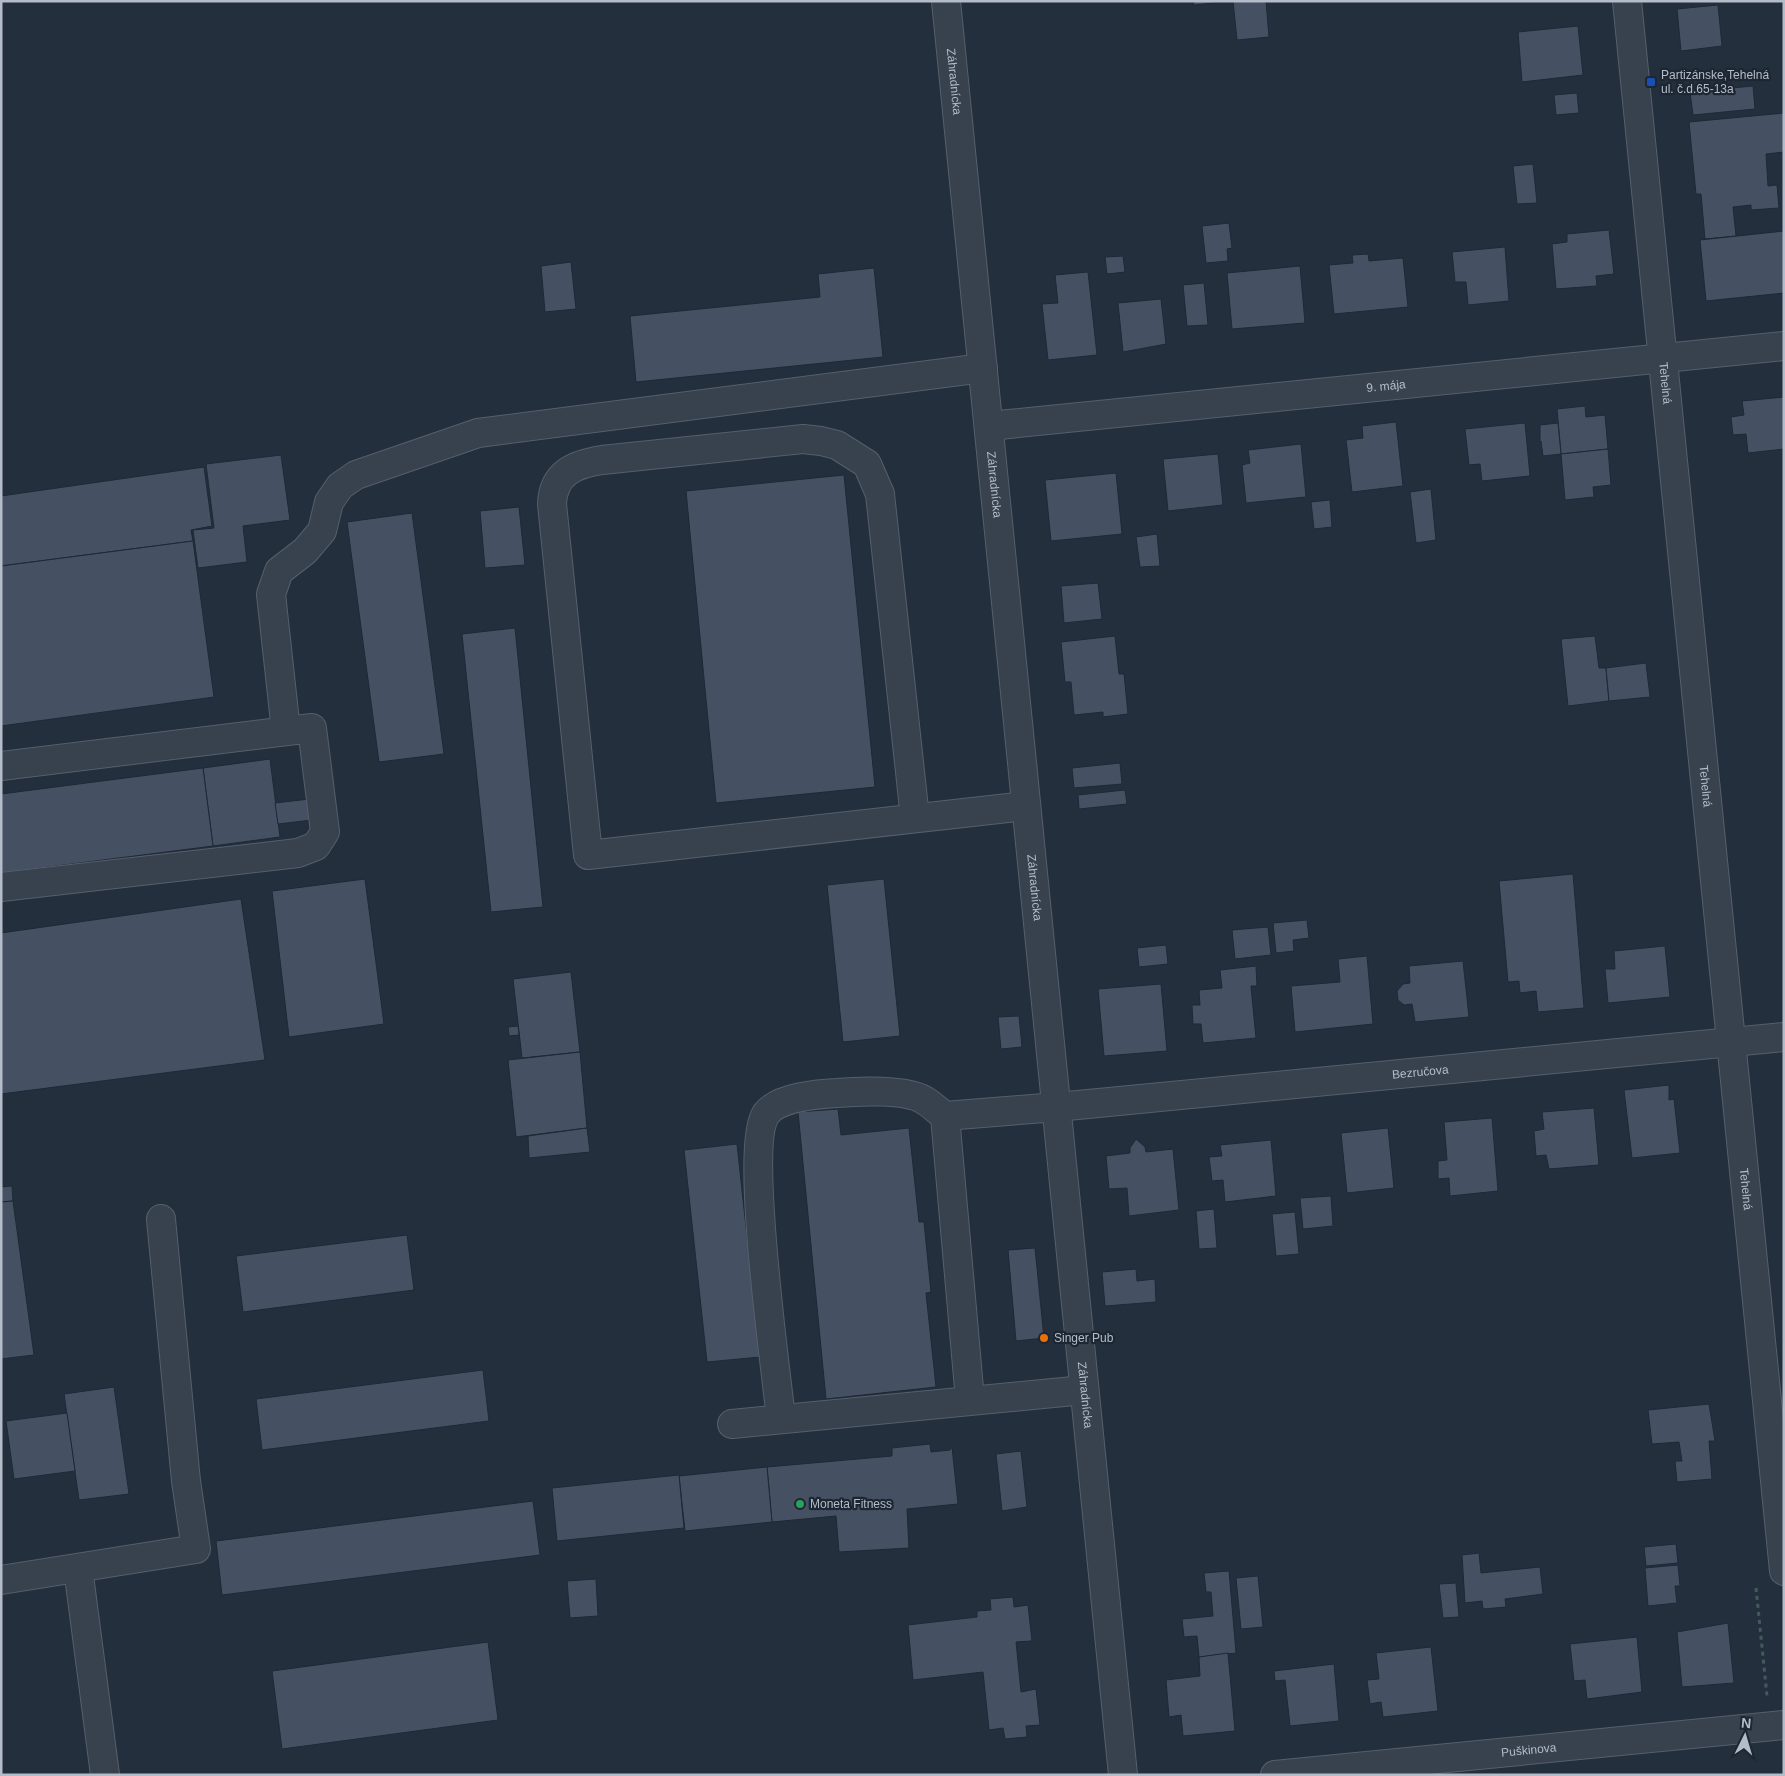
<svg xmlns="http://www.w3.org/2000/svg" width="1785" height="1776" viewBox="0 0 1785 1776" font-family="Helvetica,sans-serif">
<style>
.building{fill:#455162;stroke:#1f2835}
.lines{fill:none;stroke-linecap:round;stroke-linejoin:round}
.minor-casing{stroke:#565f6c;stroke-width:30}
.path{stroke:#44595c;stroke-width:3;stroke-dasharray:4 4;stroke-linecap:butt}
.minor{stroke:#38414e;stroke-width:28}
.transit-dot{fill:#1a4fb4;stroke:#1d2633;stroke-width:2}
.food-dot{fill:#e8710a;stroke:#1d2633;stroke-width:2}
.leisure-dot{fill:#2e9e5b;stroke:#1d2633;stroke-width:2}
.labels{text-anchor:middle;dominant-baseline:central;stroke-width:4.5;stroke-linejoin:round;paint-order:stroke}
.poi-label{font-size:12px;fill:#b4bcc9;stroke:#1d2633;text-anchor:start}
.street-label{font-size:12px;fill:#b4bcc9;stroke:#1d2633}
</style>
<rect width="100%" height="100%" fill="#242f3e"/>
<g class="building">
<polygon points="1193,1 1232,1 1194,5"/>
<polygon points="1233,1 1266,1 1269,37 1237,40"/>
<polygon points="1718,5 1722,46 1681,51 1677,9"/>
<polygon points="1578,26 1583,75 1522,82 1518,32"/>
<polygon points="1753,86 1755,109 1693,115 1690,92"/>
<polygon points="1577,93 1579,113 1556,115 1554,95"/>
<polygon points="1784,113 1784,152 1766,154 1768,186 1777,185 1779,208 1751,210 1751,205 1733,207 1736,236 1705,239 1701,194 1696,194 1689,122"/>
<polygon points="1533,164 1537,203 1517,204 1513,166"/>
<polygon points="1229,223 1232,248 1227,249 1228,261 1206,263 1202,226"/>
<polygon points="1609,230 1614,274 1596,276 1597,286 1556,289 1552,244 1567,242 1567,234"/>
<polygon points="1784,231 1784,293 1706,301 1700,240"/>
<polygon points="1505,247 1509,301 1468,305 1466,282 1455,282 1452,252"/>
<polygon points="1368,254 1369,261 1403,258 1408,307 1334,314 1329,265 1353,263 1352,255"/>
<polygon points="1123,256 1125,272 1107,274 1105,257"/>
<polygon points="571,262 576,309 545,312 541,266"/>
<polygon points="1300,266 1305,323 1232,329 1227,273"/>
<polygon points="874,268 883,357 636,382 630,316 820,297 818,274"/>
<polygon points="1088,272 1097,355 1048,360 1042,304 1058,303 1055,275"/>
<polygon points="1204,283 1208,325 1187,326 1183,285"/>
<polygon points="1161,299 1166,344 1123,352 1118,303"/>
<polygon points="1784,397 1784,449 1748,453 1746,434 1733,435 1731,417 1744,415 1742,401"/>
<polygon points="1585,406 1586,417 1605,415 1608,449 1561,454 1557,409"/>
<polygon points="1396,422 1403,486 1352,492 1346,440 1363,438 1362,426"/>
<polygon points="1525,423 1530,476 1482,481 1480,464 1469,465 1465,429"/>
<polygon points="1558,423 1561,454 1543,456 1541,441 1540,442 1540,425"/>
<polygon points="1301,444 1306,497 1246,503 1242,465 1250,463 1248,450"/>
<polygon points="1608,449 1611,485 1593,487 1594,497 1565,500 1561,454"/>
<polygon points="1218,454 1223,505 1168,511 1163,459"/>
<polygon points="281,455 290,520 243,526 247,562 198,568 193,530 214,528 206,464"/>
<polygon points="204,467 212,526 191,530 193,541 1,566 1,496"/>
<polygon points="1116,473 1122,534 1051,541 1045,480"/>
<polygon points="844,475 875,787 716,803 686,491"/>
<polygon points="1431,489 1436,540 1416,543 1410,492"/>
<polygon points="1330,500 1332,527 1314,529 1311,502"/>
<polygon points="519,507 525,565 485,568 480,511"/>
<polygon points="412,513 444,754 379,762 347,522"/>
<polygon points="1157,534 1160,566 1140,567 1136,537"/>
<polygon points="193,541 214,697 1,726 1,566"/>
<polygon points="1098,583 1102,619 1064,623 1061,586"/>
<polygon points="515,628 543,907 491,912 462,634"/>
<polygon points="1115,636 1119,674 1124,674 1128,714 1103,717 1103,712 1074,715 1071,682 1065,682 1061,642"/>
<polygon points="1595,636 1599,668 1606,668 1609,701 1568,706 1561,639"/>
<polygon points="1646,663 1650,697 1609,701 1606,668"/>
<polygon points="270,759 280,837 213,846 203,768"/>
<polygon points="1120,763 1122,784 1074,788 1072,768"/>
<polygon points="203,768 213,846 1,873 1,794"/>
<polygon points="1125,790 1127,804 1079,809 1078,795"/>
<polygon points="318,798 321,819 278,824 275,803"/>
<polygon points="1573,874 1584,1008 1538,1012 1536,991 1520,993 1519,981 1508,982 1499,881"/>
<polygon points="365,879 384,1024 289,1037 272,891"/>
<polygon points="884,879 900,1036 843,1042 827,885"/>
<polygon points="241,899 265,1060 1,1094 1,933"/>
<polygon points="1307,920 1309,938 1293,940 1294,951 1276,953 1273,923"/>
<polygon points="1268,927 1271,955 1235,959 1232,930"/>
<polygon points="1166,945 1168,964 1139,967 1137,948"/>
<polygon points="1665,946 1670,997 1608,1003 1605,969 1615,969 1614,951"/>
<polygon points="1367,956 1373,1024 1295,1032 1291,986 1340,982 1338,959"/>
<polygon points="1463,961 1469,1017 1415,1022 1412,1004 1404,1005 1398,1000 1397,991 1403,984 1410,983 1409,966"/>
<polygon points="1256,966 1257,986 1251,986 1256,1038 1203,1043 1201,1024 1193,1024 1192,1005 1200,1005 1199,990 1222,988 1220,970"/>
<polygon points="571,972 580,1052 522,1058 513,979"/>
<polygon points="1161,984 1167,1051 1104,1056 1098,989"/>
<polygon points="1019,1016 1022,1047 1001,1049 998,1017"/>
<polygon points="518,1026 519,1035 509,1036 508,1027"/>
<polygon points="580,1052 587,1128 516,1137 508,1060"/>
<polygon points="1669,1085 1669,1100 1674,1099 1680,1153 1632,1158 1624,1090"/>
<polygon points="1594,1108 1599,1165 1549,1169 1546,1155 1536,1156 1534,1131 1544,1129 1542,1112"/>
<polygon points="838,1109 841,1135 909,1128 919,1222 924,1222 931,1292 926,1293 936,1387 826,1399 798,1112"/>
<polygon points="1492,1118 1498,1191 1450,1196 1449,1178 1438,1179 1438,1161 1447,1160 1444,1122"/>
<polygon points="587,1128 590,1152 529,1158 528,1136"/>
<polygon points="1388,1128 1394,1188 1347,1193 1341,1133"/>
<polygon points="1136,1139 1145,1147 1146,1152 1173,1149 1179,1210 1129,1216 1127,1188 1109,1189 1106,1156 1130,1153 1130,1148"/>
<polygon points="1271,1140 1276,1196 1225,1202 1223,1180 1212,1181 1209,1157 1222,1156 1220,1145"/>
<polygon points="737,1144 760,1357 707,1362 684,1150"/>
<polygon points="12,1186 13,1201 1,1202 1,1187"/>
<polygon points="1331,1196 1333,1226 1303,1229 1300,1198"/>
<polygon points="13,1201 34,1355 1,1359 1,1202"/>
<polygon points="1214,1209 1217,1248 1199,1249 1196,1211"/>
<polygon points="1295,1212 1299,1254 1276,1256 1272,1214"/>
<polygon points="407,1235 414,1290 243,1312 236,1256"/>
<polygon points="1035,1248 1044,1338 1016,1341 1008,1250"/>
<polygon points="1136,1269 1137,1281 1155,1279 1156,1302 1105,1306 1102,1272"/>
<polygon points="483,1370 489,1421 262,1450 256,1399"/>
<polygon points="114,1387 129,1494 79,1500 64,1394"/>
<polygon points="1709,1404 1715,1441 1709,1441 1712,1479 1677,1482 1675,1461 1682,1461 1679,1442 1652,1444 1648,1410"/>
<polygon points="67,1413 75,1471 14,1479 6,1421"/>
<polygon points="930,1444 931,1452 950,1450 952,1447 958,1504 907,1509 909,1548 839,1552 836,1516 772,1522 767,1467 892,1456 892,1448"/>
<polygon points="1021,1451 1027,1507 1002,1511 996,1454"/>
<polygon points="767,1467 772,1522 685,1531 679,1476"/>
<polygon points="679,1475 684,1528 557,1541 552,1488"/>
<polygon points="533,1501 540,1555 222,1595 216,1541"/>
<polygon points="1676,1544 1678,1563 1646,1566 1644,1547"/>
<polygon points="1479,1553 1481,1573 1540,1567 1543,1594 1505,1599 1506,1607 1483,1609 1482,1601 1465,1603 1462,1555"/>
<polygon points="1678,1565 1680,1586 1675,1586 1677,1603 1648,1606 1645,1568"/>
<polygon points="1229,1571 1236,1653 1199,1657 1197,1636 1184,1637 1182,1619 1213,1616 1211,1592 1206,1592 1204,1573"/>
<polygon points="1258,1576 1263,1627 1241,1629 1236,1578"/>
<polygon points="596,1579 598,1616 570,1618 567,1581"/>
<polygon points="1456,1583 1459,1617 1443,1618 1439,1584"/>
<polygon points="1013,1597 1014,1607 1028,1605 1032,1641 1016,1642 1021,1692 1036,1689 1040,1725 1026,1726 1027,1737 1005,1739 1003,1728 989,1730 983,1672 913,1680 908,1625 977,1617 977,1611 991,1610 990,1599"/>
<polygon points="1728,1623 1734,1683 1682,1687 1677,1632"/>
<polygon points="1637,1637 1642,1692 1587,1699 1585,1680 1574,1681 1570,1644"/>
<polygon points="488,1642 498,1720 282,1749 272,1671"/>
<polygon points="1431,1647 1438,1711 1383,1717 1381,1702 1370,1704 1367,1680 1379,1679 1376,1653"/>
<polygon points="1228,1653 1235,1731 1183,1736 1181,1715 1169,1717 1166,1680 1200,1676 1199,1657"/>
<polygon points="1334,1664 1339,1721 1290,1726 1285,1680 1275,1681 1274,1671"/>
</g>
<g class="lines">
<g class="minor-casing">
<g id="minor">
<path id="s1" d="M946,1l177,1774"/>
<path id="s2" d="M1627,1l157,1570"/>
<path id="s3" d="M989,426l795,-80"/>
<polyline points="286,731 271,594 279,571 305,551 322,531 329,502 340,486 356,475 478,433 983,368"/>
<polyline points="1,766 312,728 325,832 316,846 298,853 1,887"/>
<path d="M915,818l-35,-324 -13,-30 -30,-19 -16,-4 -18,-2 -201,21c-27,4 -49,13 -50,44l36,351 438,-49"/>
<polyline points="945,1116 970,1400"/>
<path id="s4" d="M781,1419c-5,-50 -37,-272 -15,-305 12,-17 53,-20 71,-21 21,-2 69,-4 87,7 7,4 14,11 21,16l112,-9 727,-70"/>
<polyline points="732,1424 1084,1390"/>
<polyline points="78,1568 105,1775"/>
<polyline points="1,1580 196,1549 186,1481 161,1219"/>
<path id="s5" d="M1275,1775l509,-50"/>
</g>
</g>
<polyline class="path" points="1756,1588 1767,1696"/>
<use href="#minor" class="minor"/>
</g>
<rect class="transit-dot" x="1646" y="77" width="10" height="10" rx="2.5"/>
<circle class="food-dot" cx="1044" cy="1338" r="5"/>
<circle class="leisure-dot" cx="800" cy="1504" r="5"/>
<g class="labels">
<g class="poi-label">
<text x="1661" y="75">Partizánske,Tehelná<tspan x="1661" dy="14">ul. č.d.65-13a</tspan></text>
<text x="1054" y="1338">Singer Pub</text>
<text x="810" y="1504">Moneta Fitness</text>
</g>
<g class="street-label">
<text stroke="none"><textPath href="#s1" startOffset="81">Záhradnícka</textPath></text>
<text stroke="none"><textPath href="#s2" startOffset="384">Tehelná</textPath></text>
<text stroke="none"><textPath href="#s3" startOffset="399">9. mája</textPath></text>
<text stroke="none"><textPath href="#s1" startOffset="486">Záhradnícka</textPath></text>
<text stroke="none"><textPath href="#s2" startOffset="789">Tehelná</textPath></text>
<text stroke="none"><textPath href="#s1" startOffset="891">Záhradnícka</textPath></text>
<text stroke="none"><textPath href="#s4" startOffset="975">Bezručova</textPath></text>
<text stroke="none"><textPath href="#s2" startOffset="1194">Tehelná</textPath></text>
<text stroke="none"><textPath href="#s1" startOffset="1401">Záhradnícka</textPath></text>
<text stroke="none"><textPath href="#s5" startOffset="255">Puškinova</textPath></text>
</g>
</g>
<rect width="1785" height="1776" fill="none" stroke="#b4bcc9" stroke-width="5"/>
<g transform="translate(1745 1736) rotate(5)" stroke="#1d2633" stroke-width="4" paint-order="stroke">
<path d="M0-4L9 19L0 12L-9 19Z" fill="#b4bcc9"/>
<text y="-8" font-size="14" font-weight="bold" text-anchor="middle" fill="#b4bcc9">N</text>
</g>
</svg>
